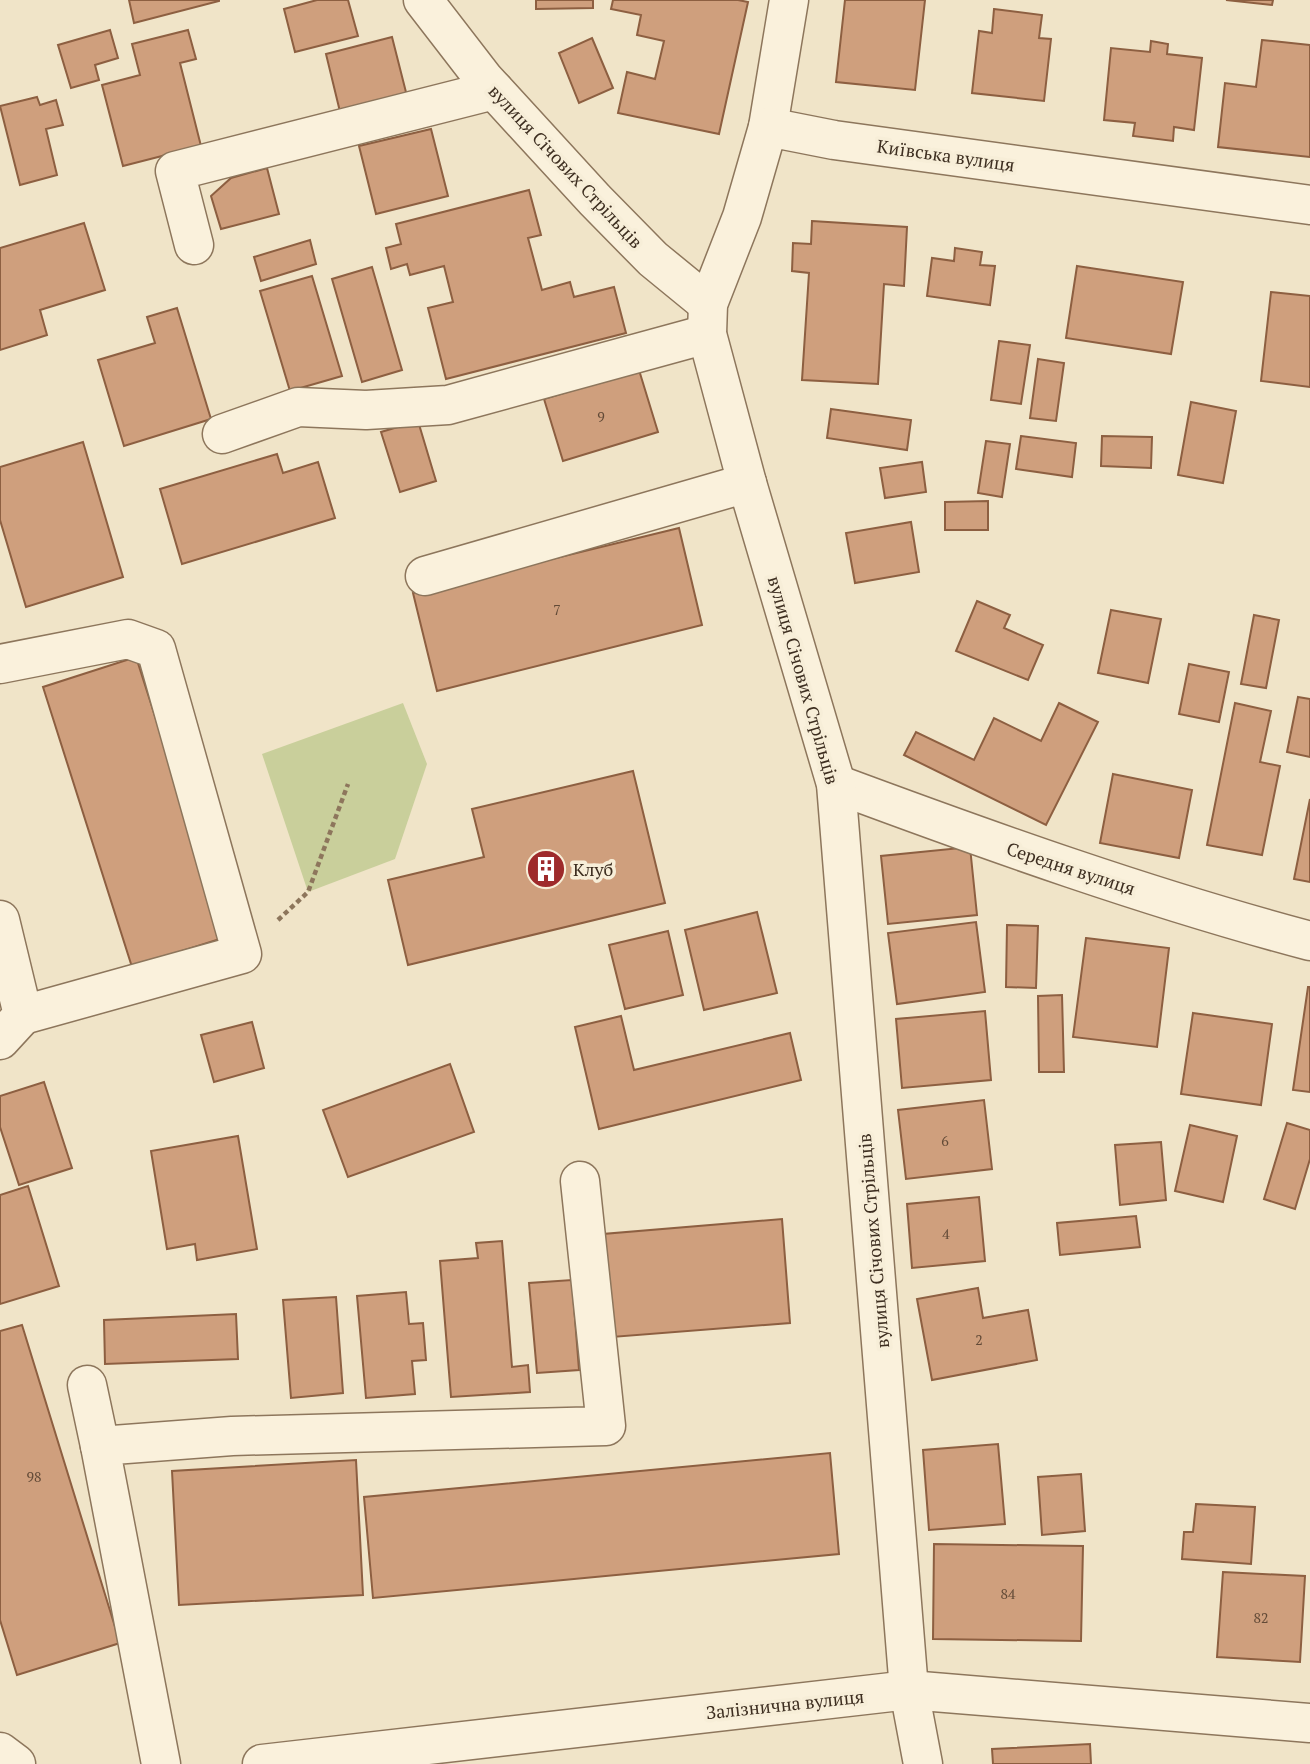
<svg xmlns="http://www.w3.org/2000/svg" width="1310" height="1764" viewBox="0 0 1310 1764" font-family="'PT Serif',serif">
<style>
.green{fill:#c9cf9b}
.building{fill:#cf9f7d;stroke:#8d5f41;stroke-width:2}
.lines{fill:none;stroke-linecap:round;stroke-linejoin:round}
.minor-casing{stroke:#8d765c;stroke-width:41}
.path{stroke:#8d765c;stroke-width:4.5;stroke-dasharray:5 3.5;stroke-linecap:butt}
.minor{stroke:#faf1dc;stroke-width:38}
.labels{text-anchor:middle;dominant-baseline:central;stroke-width:7;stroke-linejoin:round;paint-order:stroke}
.number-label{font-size:14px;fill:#624a37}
.street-label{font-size:18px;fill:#3d2e20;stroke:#f7eed8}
.poi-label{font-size:18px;fill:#3d2e20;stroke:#f7eed8;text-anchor:start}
</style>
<rect width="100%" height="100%" fill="#f0e4c8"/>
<polygon class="green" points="403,703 427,764 395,859 308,892 262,754"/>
<g class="building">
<polygon points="129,0 219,0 219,1 134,23"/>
<polygon points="317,0 348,0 358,36 295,52 284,9"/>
<polygon points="536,0 593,0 593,8 536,9"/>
<polygon points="613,0 738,0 748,2 719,134 618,113 627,72 655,79 664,41 637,35 641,15 611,9"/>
<polygon points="845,0 925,0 915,90 836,82"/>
<polygon points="1226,0 1273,0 1272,5"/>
<polygon points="994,9 1042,15 1039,38 1051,39 1044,101 972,93 979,31 992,33"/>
<polygon points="110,30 118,58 95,65 99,80 71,88 58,45"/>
<polygon points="188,30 196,59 180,63 201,146 123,166 102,85 140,75 132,44"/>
<polygon points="392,37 409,104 342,120 326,54"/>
<polygon points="592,38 613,88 579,103 559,53"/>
<polygon points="1262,40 1310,45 1310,157 1218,147 1225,83 1256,87"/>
<polygon points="1151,41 1168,44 1167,54 1202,58 1194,130 1174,127 1173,141 1133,136 1135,123 1104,120 1111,48 1150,52"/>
<polygon points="37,97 40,105 56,100 63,125 46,129 57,175 20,185 0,106"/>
<polygon points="431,129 448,196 376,214 359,146"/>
<polygon points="267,168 279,214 221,229 211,196 231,178"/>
<polygon points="529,190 541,235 528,238 542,290 570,282 574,297 614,287 626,333 446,379 428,308 453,302 444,266 410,275 407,264 391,269 386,248 401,244 396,224"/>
<polygon points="812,221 907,227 904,286 884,284 878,384 802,380 809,273 792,271 793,243 811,244"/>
<polygon points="84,223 105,290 40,310 47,335 0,350 0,248"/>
<polygon points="310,240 316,264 261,281 254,257"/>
<polygon points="955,248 982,252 980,265 995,266 990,305 927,296 932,258 954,261"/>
<polygon points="1077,266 1183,282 1171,354 1066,338"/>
<polygon points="372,267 402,370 362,382 332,279"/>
<polygon points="312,276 342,376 290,391 260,291"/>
<polygon points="1271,292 1310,296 1310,387 1261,381"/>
<polygon points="177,308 211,419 124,446 98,360 155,343 147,317"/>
<polygon points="999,341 1030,345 1021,404 991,400"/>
<polygon points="1038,359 1064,363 1056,421 1030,418"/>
<polygon points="639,370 658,432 563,461 544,399"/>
<polygon points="1191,402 1236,411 1223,483 1178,475"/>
<polygon points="831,409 911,420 907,450 827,438"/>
<polygon points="418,421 436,481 400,492 381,432"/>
<polygon points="1021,436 1076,443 1072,477 1016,469"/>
<polygon points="1102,436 1152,437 1151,468 1101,466"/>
<polygon points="986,441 1010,444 1002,497 978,493"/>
<polygon points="83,442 123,577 26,607 0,520 0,467"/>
<polygon points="277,454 283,473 318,462 335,518 182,564 160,489"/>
<polygon points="922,462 926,492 885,498 880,468"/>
<polygon points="988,501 988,530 945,530 945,502"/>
<polygon points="911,522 919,572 855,583 846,533"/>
<polygon points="679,528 702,625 437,691 413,593"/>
<polygon points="977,601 1010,615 1004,628 1043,645 1028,680 956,651"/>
<polygon points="1111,610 1161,619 1148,683 1098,673"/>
<polygon points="1254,615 1279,620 1266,688 1241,684"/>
<polygon points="136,657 226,937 132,967 43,687"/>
<polygon points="1189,664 1229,672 1219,722 1179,714"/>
<polygon points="1298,697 1310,699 1310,757 1287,752"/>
<polygon points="1059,703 1098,722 1046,825 904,755 916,732 974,760 994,718 1041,741"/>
<polygon points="1235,703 1271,711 1260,762 1280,766 1262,855 1207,845"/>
<polygon points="633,771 665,903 408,965 388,880 484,857 472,809"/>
<polygon points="1113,774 1192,790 1179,858 1100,843"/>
<polygon points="1310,799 1310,882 1294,879"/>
<polygon points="970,847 977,915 888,924 881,856"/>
<polygon points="757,912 777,993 704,1010 685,930"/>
<polygon points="976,922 985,992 897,1004 888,933"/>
<polygon points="1007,925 1038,926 1036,988 1006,987"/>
<polygon points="668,931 683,995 625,1009 609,945"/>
<polygon points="1086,938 1169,948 1157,1047 1073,1037"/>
<polygon points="1308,987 1310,987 1310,1092 1293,1090"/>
<polygon points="1062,995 1064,1072 1039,1072 1038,996"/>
<polygon points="985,1011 991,1080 902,1088 896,1019"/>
<polygon points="1193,1013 1272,1024 1261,1105 1181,1094"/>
<polygon points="621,1016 634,1070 790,1033 801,1080 599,1129 575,1027"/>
<polygon points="252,1022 264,1068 214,1082 201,1035"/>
<polygon points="450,1064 474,1132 348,1177 323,1110"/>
<polygon points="44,1082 72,1168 19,1185 0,1127 0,1096"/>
<polygon points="984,1100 992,1169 906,1179 898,1110"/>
<polygon points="1287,1123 1310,1130 1310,1159 1295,1209 1264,1199"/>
<polygon points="1190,1125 1237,1136 1223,1202 1175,1191"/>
<polygon points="238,1136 257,1249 197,1260 195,1244 167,1249 151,1151"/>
<polygon points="1161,1142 1166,1200 1120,1205 1115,1145"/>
<polygon points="28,1186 59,1286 0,1304 0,1195"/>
<polygon points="979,1197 985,1261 912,1268 907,1204"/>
<polygon points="1136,1216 1140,1247 1060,1255 1057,1223"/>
<polygon points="782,1219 790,1323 612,1337 603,1234"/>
<polygon points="502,1241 512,1367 528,1365 530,1392 451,1397 440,1261 478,1258 476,1243"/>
<polygon points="572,1280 579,1370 537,1373 529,1283"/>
<polygon points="978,1288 983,1318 1028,1310 1037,1360 932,1380 917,1299"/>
<polygon points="406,1292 409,1324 423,1323 426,1360 412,1361 415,1394 366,1398 357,1296"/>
<polygon points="336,1297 343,1393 291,1398 283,1300"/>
<polygon points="236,1314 238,1359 105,1364 104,1320"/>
<polygon points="22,1325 120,1643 17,1675 0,1620 0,1331"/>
<polygon points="998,1444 1005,1524 929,1530 923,1450"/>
<polygon points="830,1453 839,1554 373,1598 364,1497"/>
<polygon points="356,1460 363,1595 179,1605 172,1471"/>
<polygon points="1081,1474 1085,1531 1042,1535 1038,1477"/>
<polygon points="1196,1504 1255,1507 1251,1564 1182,1559 1184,1532 1193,1532"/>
<polygon points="934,1544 1083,1546 1081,1641 933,1639"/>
<polygon points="1223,1572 1305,1576 1300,1662 1217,1657"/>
<polygon points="1090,1744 1091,1764 993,1764 992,1749"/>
</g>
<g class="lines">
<g class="minor-casing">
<g id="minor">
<polyline points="423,0 484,79 595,200 653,259 708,304"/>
<polyline points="768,127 789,0"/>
<polyline points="194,245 175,171 494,90"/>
<polyline points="222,434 298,407 366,410 448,405 707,334"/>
<polyline points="425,576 747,483"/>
<polyline points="0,664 128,639 156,649 242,954 23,1015"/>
<path d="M836,784c156,58 313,114 474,157"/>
<polyline points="0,920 23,1015 0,1040"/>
<polyline points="87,1385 100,1446"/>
<polyline points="0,1752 16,1764"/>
<polyline points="161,1764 100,1446 232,1436 606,1426 580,1181"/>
<polyline points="262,1764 909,1690 1310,1723"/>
<polyline points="923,1764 909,1690 836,784 747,483 707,334 708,304 742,217 768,127 834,140 1310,205"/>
</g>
</g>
<polyline class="path" points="278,920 308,892 348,784"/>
<use href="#minor" class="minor"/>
</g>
<defs>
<g id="building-disc" transform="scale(2.0125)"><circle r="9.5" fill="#9e2a2b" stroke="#f7eed8"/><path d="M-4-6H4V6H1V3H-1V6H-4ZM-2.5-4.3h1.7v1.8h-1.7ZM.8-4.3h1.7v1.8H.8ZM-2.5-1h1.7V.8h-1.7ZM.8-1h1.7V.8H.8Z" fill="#fff"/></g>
</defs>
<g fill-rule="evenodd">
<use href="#building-disc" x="546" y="869"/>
</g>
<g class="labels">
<g class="number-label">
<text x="601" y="416">9</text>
<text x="557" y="609">7</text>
<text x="945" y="1140">6</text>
<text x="946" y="1233">4</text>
<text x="979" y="1339">2</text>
<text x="34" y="1476">98</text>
<text x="1008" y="1593">84</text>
<text x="1261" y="1617">82</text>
</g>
<g class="street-label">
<text transform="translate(946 155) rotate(8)">Київська вулиця</text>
<text transform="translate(566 166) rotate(47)">вулиця Січових Стрільців</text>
<text transform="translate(804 680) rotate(74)">вулиця Січових Стрільців</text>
<text transform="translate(1071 868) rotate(18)">Середня вулиця</text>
<text transform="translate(873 1241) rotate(-95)">вулиця Січових Стрільців</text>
<text transform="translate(785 1704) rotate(-6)">Залізнична вулиця</text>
</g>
<g class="poi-label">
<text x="573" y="869">Клуб</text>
</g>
</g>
</svg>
